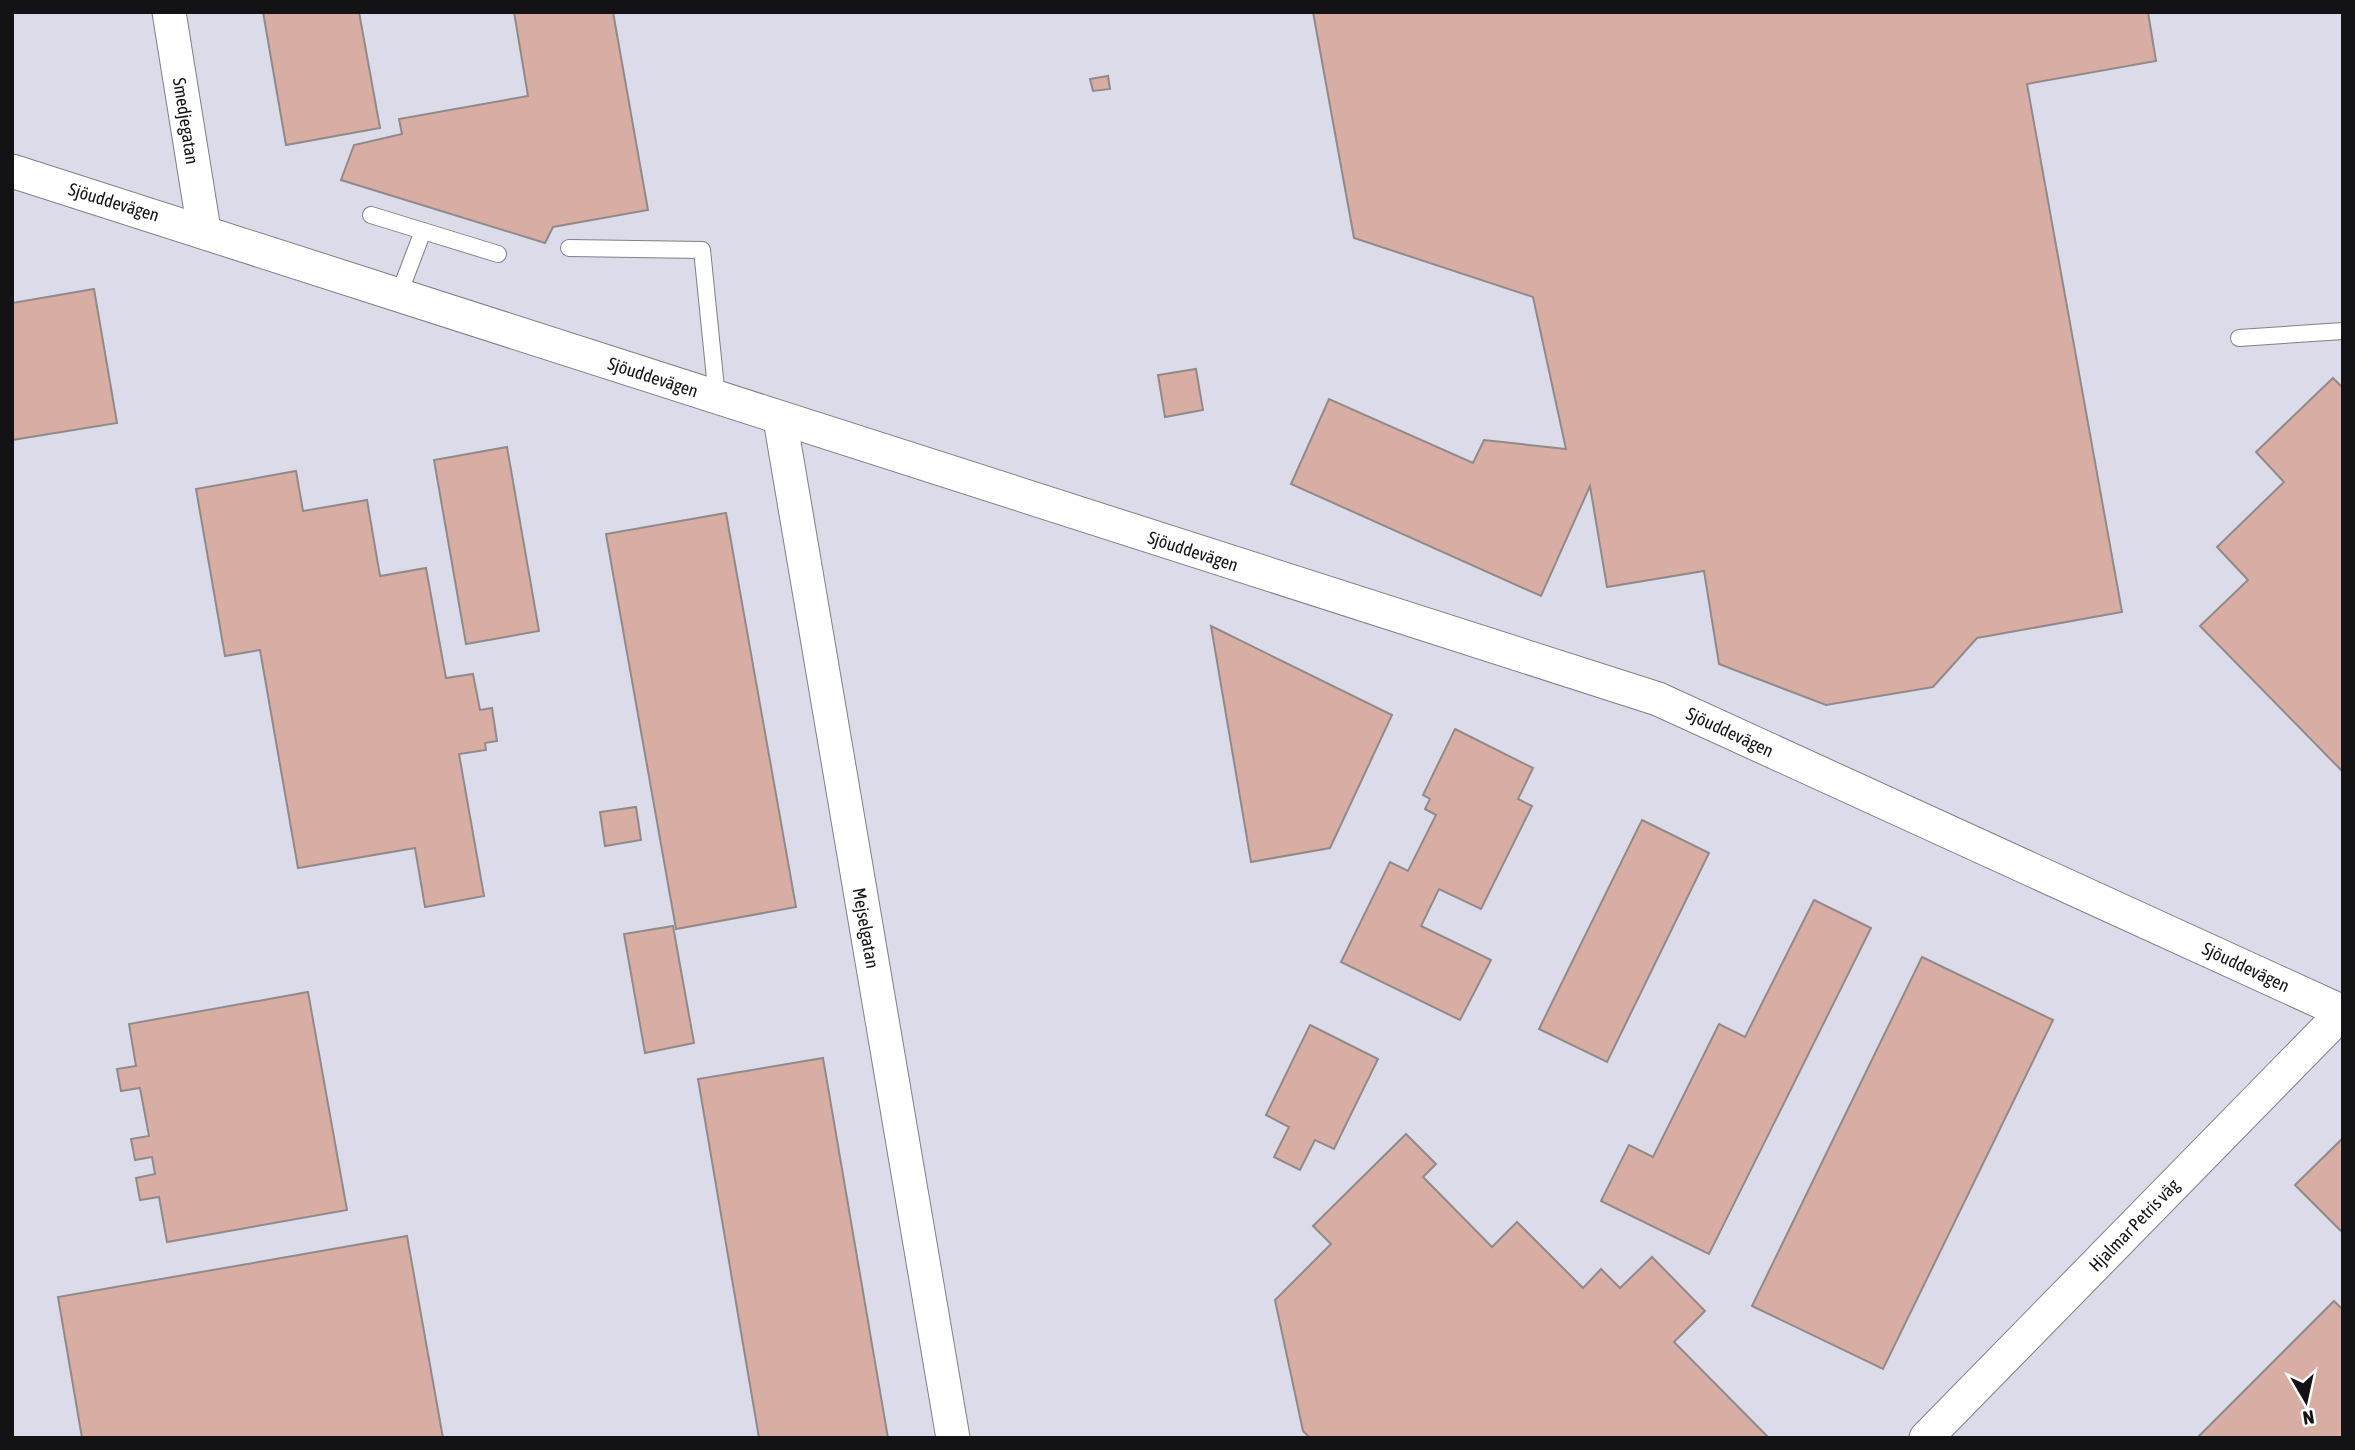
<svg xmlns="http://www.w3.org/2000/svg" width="2355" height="1450" viewBox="0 0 2355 1450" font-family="'Asap Condensed',sans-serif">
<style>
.built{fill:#dbdbe9}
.building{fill:#d7ada4;stroke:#918a89;stroke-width:2}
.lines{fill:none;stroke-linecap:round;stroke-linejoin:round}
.lane-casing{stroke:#808086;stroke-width:18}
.street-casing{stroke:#808086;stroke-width:35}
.lane{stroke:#fff;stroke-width:16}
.street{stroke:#fff;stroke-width:33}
.labels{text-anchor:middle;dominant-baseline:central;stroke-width:6;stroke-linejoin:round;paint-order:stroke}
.street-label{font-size:18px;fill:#131315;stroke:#fff}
</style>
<rect width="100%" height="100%" fill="#e8e8ef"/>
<rect class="built" x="12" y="12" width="2331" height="1426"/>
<g class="building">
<polygon points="263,12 359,12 380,128 286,145"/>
<polygon points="514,12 613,12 648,210 553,227 545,243 341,180 354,145 402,134 399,119 528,96"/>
<polygon points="1313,12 2148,12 2156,61 2027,84 2122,612 1977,638 1933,687 1826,705 1719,664 1704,571 1607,587 1590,486 1541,596 1291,484 1329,399 1473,463 1484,440 1566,449 1533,297 1354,238"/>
<polygon points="1108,76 1110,89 1093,91 1090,79"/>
<polygon points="94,289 117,423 12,440 12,303"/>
<polygon points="1196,369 1203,410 1165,417 1158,375"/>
<polygon points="2333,378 2343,388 2343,772 2200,626 2248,580 2217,547 2284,482 2256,452"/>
<polygon points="507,447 539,631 466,644 434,460"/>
<polygon points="296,471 303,511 367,500 380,576 426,568 446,678 473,674 480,710 492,708 497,741 485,743 486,750 459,754 484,896 425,907 415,848 298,868 260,650 225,656 196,489"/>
<polygon points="726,513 796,907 676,929 606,534"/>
<polygon points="1211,626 1392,715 1330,848 1251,862"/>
<polygon points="1455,729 1533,768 1518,799 1532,806 1481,909 1439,889 1421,926 1491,960 1460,1020 1341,962 1390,862 1408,871 1436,815 1425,809 1430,799 1423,795"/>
<polygon points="636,807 641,840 605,846 600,812"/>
<polygon points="1642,820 1709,853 1607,1062 1539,1029"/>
<polygon points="1814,900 1871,928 1709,1254 1601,1201 1629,1145 1653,1157 1719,1024 1745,1037"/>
<polygon points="673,926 694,1043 645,1053 624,934"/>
<polygon points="1922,957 2053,1020 1883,1369 1752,1306"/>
<polygon points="308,992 347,1210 167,1242 159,1197 140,1200 136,1178 155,1174 152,1157 135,1160 131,1139 149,1136 140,1088 121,1091 117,1069 136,1066 129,1024"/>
<polygon points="1310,1025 1378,1059 1334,1149 1315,1140 1300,1170 1274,1157 1289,1127 1266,1115"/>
<polygon points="823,1058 888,1438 759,1438 698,1079"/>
<polygon points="1406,1134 1436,1164 1423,1177 1492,1247 1517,1222 1583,1288 1601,1269 1620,1288 1652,1257 1705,1311 1674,1342 1769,1438 1310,1438 1303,1431 1275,1300 1331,1244 1313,1226"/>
<polygon points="2343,1138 2343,1233 2295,1185"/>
<polygon points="407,1236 443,1438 82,1438 58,1297"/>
<polygon points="2334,1301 2343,1310 2343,1438 2197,1438"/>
</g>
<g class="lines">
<g class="lane-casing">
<g id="lane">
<polyline points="371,215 423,231"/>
<polyline points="569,248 702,250 717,398"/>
<polyline points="399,294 423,231 498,254"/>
<polyline points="2239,338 2343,331"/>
</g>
</g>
<g class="street-casing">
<g id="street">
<polyline points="169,12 204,230"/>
<polyline points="12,171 1658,699 2343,1012"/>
<polyline points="780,419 953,1438"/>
<polyline points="1926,1438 2343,1012"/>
</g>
</g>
<use href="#lane" class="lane"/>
<use href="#street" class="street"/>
</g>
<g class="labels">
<g class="street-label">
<text transform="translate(186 121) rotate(81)">Smedjegatan</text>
<text transform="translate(114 202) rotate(17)">Sjöuddevägen</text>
<text transform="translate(653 377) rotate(18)">Sjöuddevägen</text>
<text transform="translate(1193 551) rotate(18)">Sjöuddevägen</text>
<text transform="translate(1730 732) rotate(25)">Sjöuddevägen</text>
<text transform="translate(866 928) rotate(80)">Mejselgatan</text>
<text transform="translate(2246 967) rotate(25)">Sjöuddevägen</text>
<text transform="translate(2134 1225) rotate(-46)">Hjalmar Petris väg</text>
</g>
</g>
<rect width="2355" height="1450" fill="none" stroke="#131315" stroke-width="28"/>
<g transform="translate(2306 1401) rotate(171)" stroke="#ffffff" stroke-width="5" paint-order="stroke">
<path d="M0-5L12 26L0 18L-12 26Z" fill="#131315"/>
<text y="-10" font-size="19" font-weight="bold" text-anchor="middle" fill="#131315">N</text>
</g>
</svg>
